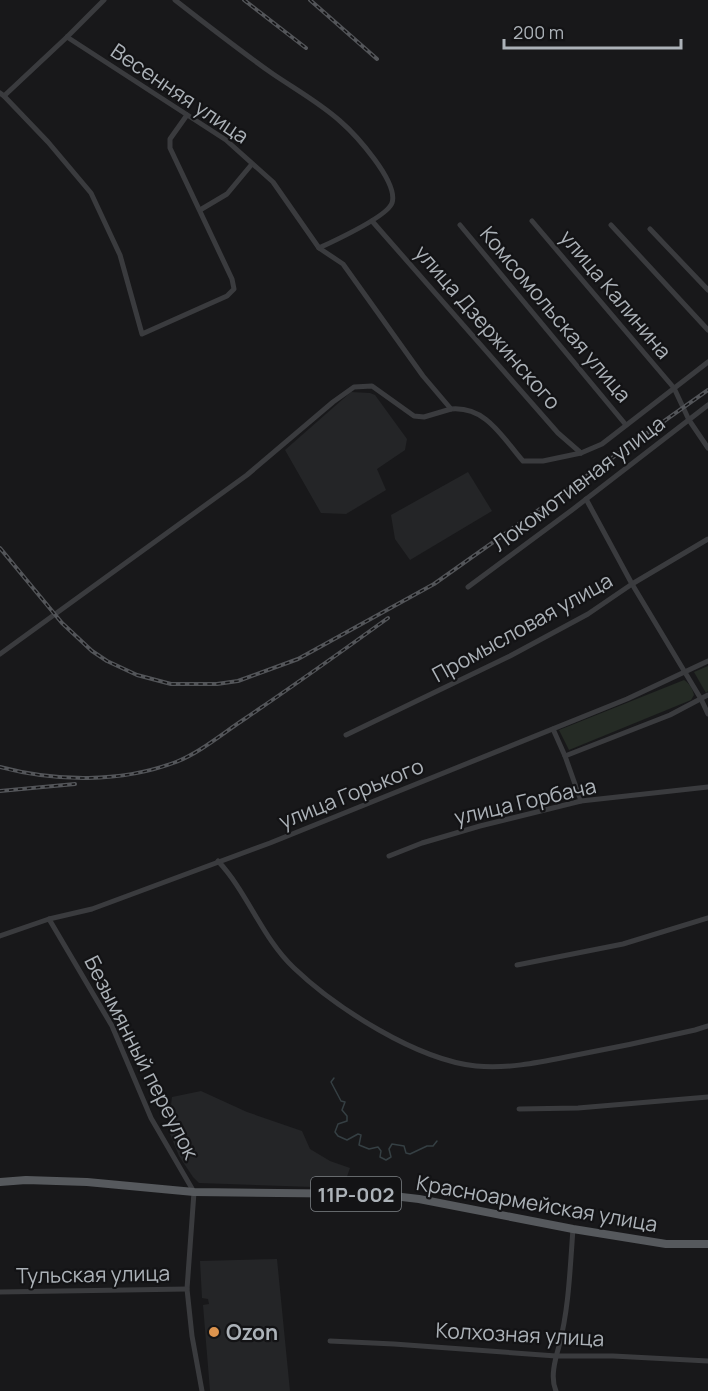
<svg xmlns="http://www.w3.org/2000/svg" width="708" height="1391" viewBox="0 0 708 1391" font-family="Manrope,sans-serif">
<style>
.built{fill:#242527}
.green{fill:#252b25}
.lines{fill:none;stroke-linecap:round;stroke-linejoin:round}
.stream{stroke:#353f43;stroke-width:1.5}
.street{stroke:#3a3b3e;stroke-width:5}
.primary{stroke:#56595d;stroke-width:8}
.rail-casing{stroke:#535559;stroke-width:4}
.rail{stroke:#131315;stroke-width:1.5;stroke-dasharray:4.5;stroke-linecap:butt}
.poi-dot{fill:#dc944e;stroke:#131315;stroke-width:2}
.labels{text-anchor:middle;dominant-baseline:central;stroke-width:4.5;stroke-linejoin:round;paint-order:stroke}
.shield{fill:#131315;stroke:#7e8287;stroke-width:1.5}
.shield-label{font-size:20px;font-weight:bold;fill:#acb2b8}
.street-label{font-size:21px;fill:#acb2b8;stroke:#131315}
.poi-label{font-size:21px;font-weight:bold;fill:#acb2b8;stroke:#131315;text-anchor:start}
</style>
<rect width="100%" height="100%" fill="#18181a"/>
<g class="built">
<polygon points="351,392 370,393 375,395 407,439 405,450 377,469 386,490 346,514 321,513 285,450"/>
<polygon points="468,472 492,511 410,560 395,539 391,515"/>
<polygon points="201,1091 247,1112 302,1131 310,1149 330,1161 350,1168 343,1188 199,1183 193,1177 179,1156 168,1129 172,1097"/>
<polygon points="277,1259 290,1391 210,1391 203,1305 209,1304 208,1299 202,1298 200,1261"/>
</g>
<g class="green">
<polygon points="708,666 708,691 706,693 694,672"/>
<path d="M684,680c6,4 8,8 10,15l-3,5 -122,50 -10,-20z"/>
</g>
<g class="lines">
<polyline class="stream" points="334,1078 331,1082 341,1101 345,1102 342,1110 347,1116 347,1121 338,1124 335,1132 338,1136 347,1140 358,1134 361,1135 359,1145 369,1149 378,1147 381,1151 380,1157 386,1160 391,1157 389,1149 392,1144 404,1146 406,1153 410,1154 427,1146 433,1146 437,1141"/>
<g class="street">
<path d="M67,37l159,103 47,42 46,66c15,-7 68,-31 73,-45 7,-21 -37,-69 -52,-82 -20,-18 -45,-32 -67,-47 -34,-24 -66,-49 -98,-74"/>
<polyline points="0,93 4,96 67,37 104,0"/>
<polyline points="4,96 48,142 91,193 120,255 142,334 227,296 234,289 232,279 170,148 170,139 187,115"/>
<polyline points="200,210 227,194 252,164"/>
<polyline points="372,221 558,433 581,453"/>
<polyline points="532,221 674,388 689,420 708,448"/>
<polyline points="460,225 626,425"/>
<polyline points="611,225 708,330"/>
<polyline points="650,229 708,290"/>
<path d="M319,248l24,16 80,112 28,33c35,-3 51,28 72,52h20l38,-8 21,-9 106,-82"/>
<polyline points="586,499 632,584 701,699 708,714"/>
<polyline points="468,587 572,510 708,405"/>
<polyline points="0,654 247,475 333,402 354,387 372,386 414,416 424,417 451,409"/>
<polyline points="553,729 565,756 581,801"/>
<polyline points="346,735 510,656 588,614 632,584 708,539"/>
<polyline points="565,756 670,715 708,695"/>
<polyline points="389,856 422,843 480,826 581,801 708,787"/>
<path d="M218,861c30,32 44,77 76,107 42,40 123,92 182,98 30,3 60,-3 90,-9 43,-8 86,-17 129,-27l13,-4"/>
<polyline points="49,919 112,1026 151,1118 194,1192 187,1289 192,1336 202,1391"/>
<polyline points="0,936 49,919 92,909 270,843 627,699 708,661"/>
<polyline points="517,965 623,944 708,918"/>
<polyline points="519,1109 578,1108 708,1097"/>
<polyline points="0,1292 187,1289"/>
<polyline points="330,1341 394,1344 556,1356 613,1356 708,1361"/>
<path d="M556,1391c-6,-13 -1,-31 3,-45 10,-38 11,-78 14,-117"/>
</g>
<polyline class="primary" points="0,1182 26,1180 87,1182 194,1192 376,1194 419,1199 573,1229 666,1244 708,1244"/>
<g class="rail-casing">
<g id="rail">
<polyline points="244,0 306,48"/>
<polyline points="310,0 377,59"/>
<polyline points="0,548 62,623 92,651 107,661 137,675 171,684 217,684 238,681 298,659 434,584 708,390"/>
<path d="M0,767c56,15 121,16 176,-5 25,-10 47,-29 70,-44 47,-32 95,-66 142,-100"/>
<polyline points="0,791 75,784"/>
</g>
</g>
<use href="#rail" class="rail"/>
</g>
<circle class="poi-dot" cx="214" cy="1332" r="6"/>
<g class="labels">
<rect class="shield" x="311" y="1177" width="90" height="34" rx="4.5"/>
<g class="shield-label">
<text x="356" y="1194">11Р-002</text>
</g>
<g class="street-label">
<text transform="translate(180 93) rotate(34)">Весенняя улица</text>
<text transform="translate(616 294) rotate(50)">улица Калинина</text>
<text transform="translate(556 314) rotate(50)">Комсомольская улица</text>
<text transform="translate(488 327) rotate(49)">улица Дзержинского</text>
<text transform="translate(578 483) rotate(-37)">Локомотивная улица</text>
<text transform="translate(522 627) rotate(-29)">Промысловая улица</text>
<text transform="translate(351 793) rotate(-22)">улица Горького</text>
<text transform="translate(525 801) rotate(-13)">улица Горбача</text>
<text transform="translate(142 1057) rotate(63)">Безымянный переулок</text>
<text transform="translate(537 1203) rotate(10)">Красноармейская улица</text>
<text transform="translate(93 1274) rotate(-1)">Тульская улица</text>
<text transform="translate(520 1334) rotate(3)">Колхозная улица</text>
</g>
<g class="poi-label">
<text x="226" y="1332">Ozon</text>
</g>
</g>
<path d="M504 39v9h177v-9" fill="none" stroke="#acb2b8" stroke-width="3"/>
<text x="513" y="39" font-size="18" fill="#acb2b8" stroke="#131315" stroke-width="4.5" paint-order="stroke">200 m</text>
</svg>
